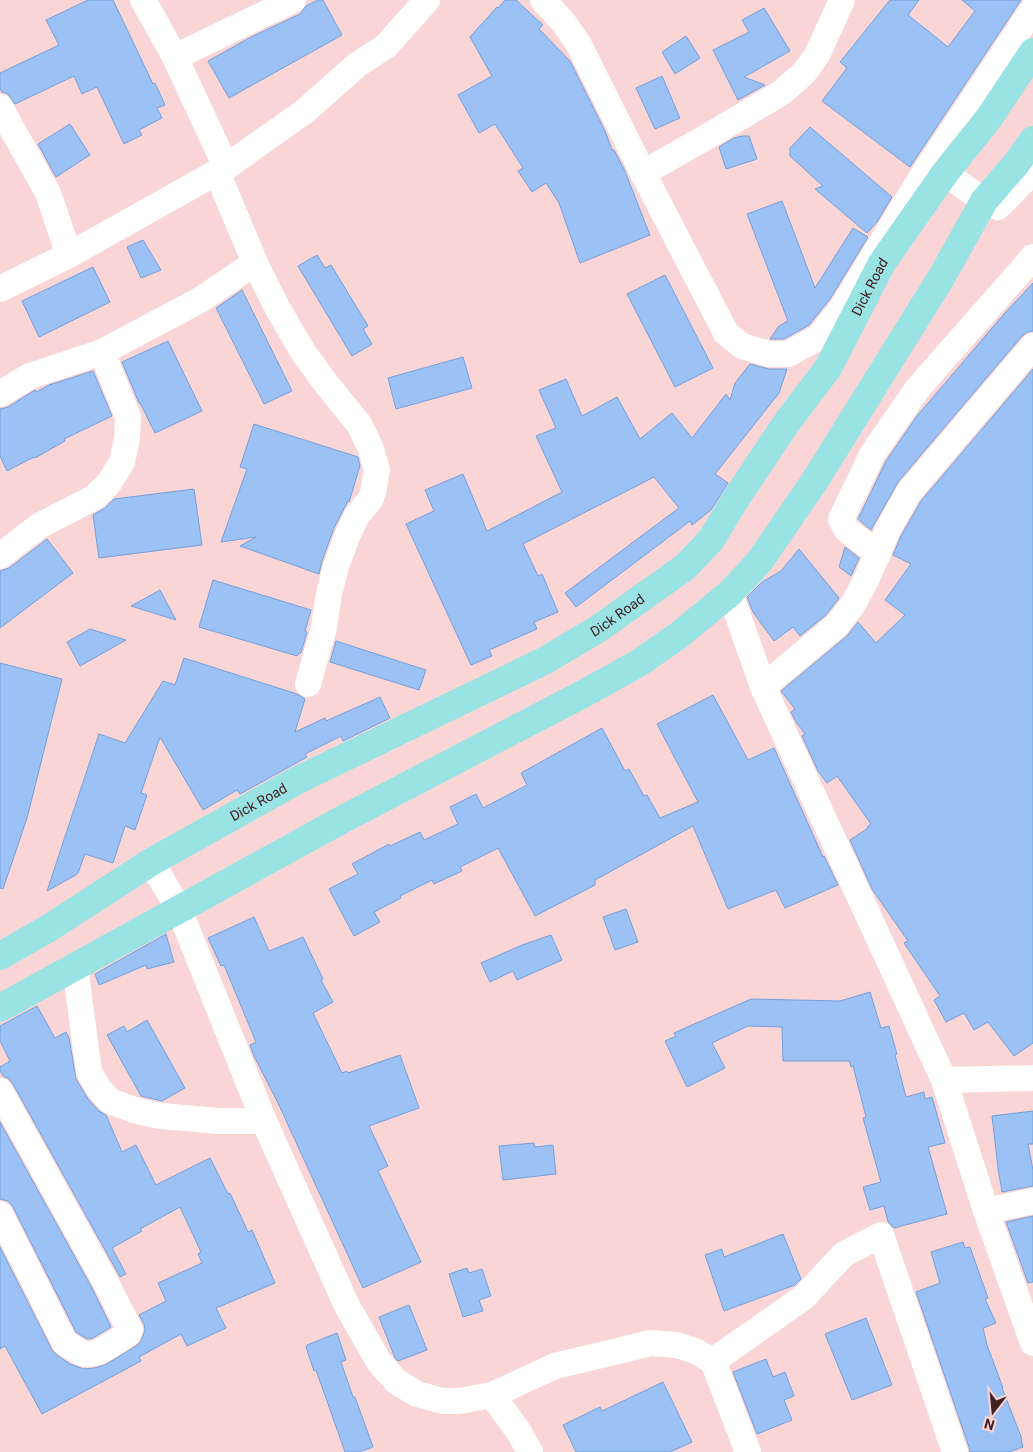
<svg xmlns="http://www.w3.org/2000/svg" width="1033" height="1452" viewBox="0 0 1033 1452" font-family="Roboto,sans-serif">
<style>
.building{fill:#9cc1f4;stroke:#739fdd}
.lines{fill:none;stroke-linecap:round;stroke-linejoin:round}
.minor{stroke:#fff;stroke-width:26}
.major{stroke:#99e3e5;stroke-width:28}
.labels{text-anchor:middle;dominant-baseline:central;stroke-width:5;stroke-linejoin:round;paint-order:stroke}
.street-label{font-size:14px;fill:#422022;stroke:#fad5d5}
</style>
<rect width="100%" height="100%" fill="#fad5d5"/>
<g class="building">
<polygon points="88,0 113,0 153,84 155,83 165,105 157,108 162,118 139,130 142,135 124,144 97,87 82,94 74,76 15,104 8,94 2,92 0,89 0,73 59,45 46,20"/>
<polygon points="318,0 323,0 342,35 229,98 208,61 253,36 300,14 306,6"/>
<polygon points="505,0 516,0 543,25 539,29 570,61 605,131 612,150 614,150 624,169 650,235 580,263 559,203 546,183 532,192 518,171 523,168 495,124 479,133 458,95 492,76 470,37 497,7 498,8"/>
<polygon points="890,0 919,0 908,15 948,47 975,11 962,0 1021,0 910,167 822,101 847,68 840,62"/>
<polygon points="764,8 790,51 744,77 765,85 738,100 713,50 749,32 742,20"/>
<polygon points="686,36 700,58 675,74 662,52"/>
<polygon points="662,76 680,118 655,129 636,88"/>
<polygon points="70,124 90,155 56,177 38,144"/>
<polygon points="810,127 892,197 877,222 867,233 815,189 823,186 790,156 790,148"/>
<polygon points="742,136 749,136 757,159 726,169 719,147 734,138"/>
<polygon points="782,201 815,288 853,228 868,237 830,299 809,325 784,339 770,339 779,326 788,321 747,214"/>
<polygon points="143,240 161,270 141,278 127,247"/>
<polygon points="317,255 325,268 331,265 368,326 363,329 372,344 352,356 298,266"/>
<polygon points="93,267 110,302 39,337 22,301"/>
<polygon points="665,275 713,368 675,387 627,294"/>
<polygon points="1033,283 1033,331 1028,332 1022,336 898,482 871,530 858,519 886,461 917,416 1004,314"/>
<polygon points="242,290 292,391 264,404 216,308"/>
<polygon points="168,341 202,411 155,433 140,403 139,403 122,362"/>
<polygon points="463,357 472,388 396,409 388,378"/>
<polygon points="750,364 769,369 787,369 779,393 715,474 728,483 711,510 692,525 690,521 576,607 565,593 679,508 654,477 523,544 538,576 542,574 558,612 534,622 537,629 489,650 492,656 471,665 406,524 434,511 425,490 463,474 487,531 562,492 536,436 556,428 539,390 566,379 582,416 617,397 640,439 672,413 692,438 726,394 730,400 735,383"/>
<polygon points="1033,369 1033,1043 1014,1056 988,1022 974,1030 964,1013 946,1022 934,1000 940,996 904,943 908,941 872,889 850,840 868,828 867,827 871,824 837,776 827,783 818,771 802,736 805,734 796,722 791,712 795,709 781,691 847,636 858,622 876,643 905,615 885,600 911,564 893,555 901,536 921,501"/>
<polygon points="93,371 112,416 64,439 65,441 35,458 34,457 7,471 0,456 0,409 8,407 35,390 36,392 49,385"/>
<polygon points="254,424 358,457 360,466 349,502 348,501 334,528 322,561 319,574 240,546 256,537 221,542 247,469 240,467"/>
<polygon points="194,489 202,545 99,558 93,515 105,508 114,499"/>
<polygon points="47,539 73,573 0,628 0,571 9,568"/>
<polygon points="845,547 859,558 851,576 839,567"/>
<polygon points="799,549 839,598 826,615 800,636 793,627 774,641 753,612 747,597 762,582 781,571"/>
<polygon points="213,580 311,610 305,631 307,632 301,653 299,653 297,656 199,627"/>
<polygon points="160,590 176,620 131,606"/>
<polygon points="90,629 126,640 80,666 67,642"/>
<polygon points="336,641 426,670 419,690 330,662"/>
<polygon points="184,658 297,694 305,699 295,732 325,718 326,721 380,697 390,718 343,741 341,736 305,754 307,757 240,794 237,790 203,810 160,737 141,793 147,795 135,830 125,826 113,863 85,854 78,873 76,875 47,891 99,734 125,743 163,681 175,685"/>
<polygon points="0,663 62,679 27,818 3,889 0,888"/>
<polygon points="713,695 748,760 774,748 823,857 824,856 838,885 785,908 776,890 728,909 693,826 595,880 595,885 535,916 498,848 460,867 462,871 434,884 432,880 400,896 401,898 374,912 380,922 354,936 329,889 358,874 352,864 389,844 390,846 420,832 424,840 458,824 450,807 476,794 483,808 527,785 521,773 602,728 625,771 629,769 644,796 647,795 660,818 698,802 657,724"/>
<polygon points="626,909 638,942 615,950 603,917"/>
<polygon points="254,917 269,951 303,937 323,979 321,980 333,1002 313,1013 342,1073 347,1071 348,1073 400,1055 419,1108 369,1126 388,1166 378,1171 421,1262 363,1288 278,1103 254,1056 250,1045 256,1042 224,965 221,966 208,938"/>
<polygon points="166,934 174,962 147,969 146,965 99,985 95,974"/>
<polygon points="551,935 562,960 517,980 513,971 490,982 481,963 522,945"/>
<polygon points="870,992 881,1028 889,1026 897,1054 895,1055 906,1097 924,1092 925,1099 932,1097 945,1143 928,1147 947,1214 894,1228 888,1222 884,1206 870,1210 863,1187 881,1182 863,1118 866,1117 853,1066 851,1067 849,1061 783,1061 782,1027 748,1026 712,1043 725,1068 687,1087 665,1041 676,1036 674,1033 751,999 840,1001"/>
<polygon points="37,1006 55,1038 66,1032 69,1038 76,1079 88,1099 99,1111 106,1115 122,1152 136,1145 156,1185 210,1158 228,1194 230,1193 248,1232 252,1230 275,1283 216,1308 226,1328 187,1346 181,1334 139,1357 141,1361 42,1414 5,1346 0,1349 0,1247 52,1350 58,1356 70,1364 84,1369 94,1368 105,1365 136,1346 141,1341 145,1330 144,1324 139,1315 166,1301 158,1283 202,1263 198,1254 201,1252 180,1207 140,1229 142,1231 112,1248 126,1274 120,1277 13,1084 8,1078 4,1077 0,1071 0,1067 10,1061 0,1041 0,1026"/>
<polygon points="147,1020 185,1088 162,1101 141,1096 107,1035 124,1026 127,1032"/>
<polygon points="1033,1111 1033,1144 1028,1144 1033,1170 1033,1186 1002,1192 998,1168 992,1116"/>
<polygon points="0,1122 92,1288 111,1327 93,1338 87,1339 76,1332 13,1207 8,1201 0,1199"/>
<polygon points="534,1143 535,1147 553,1145 556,1174 503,1180 499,1146"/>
<polygon points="1033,1216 1033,1282 1028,1283 1006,1222"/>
<polygon points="783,1234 801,1279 795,1285 724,1311 705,1255 722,1249 724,1257"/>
<polygon points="963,1242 965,1248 970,1247 988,1298 985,1299 996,1323 983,1328 987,1345 1003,1388 1002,1388 1022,1439 1021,1439 1023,1447 1009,1452 970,1452 969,1447 916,1292 940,1283 931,1252"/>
<polygon points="467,1268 469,1273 482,1269 491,1296 479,1300 483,1311 463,1317 449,1274"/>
<polygon points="409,1305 427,1350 398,1361 395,1358 379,1317"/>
<polygon points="866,1318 892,1385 852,1400 825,1334"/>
<polygon points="337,1333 346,1360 341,1362 353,1397 355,1397 373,1447 359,1452 345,1452 316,1370 314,1371 306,1347 307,1345"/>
<polygon points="766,1359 773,1377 785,1372 794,1396 784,1400 792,1420 757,1434 733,1372"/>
<polygon points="663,1382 692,1442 670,1452 576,1452 563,1425 600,1407 602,1411"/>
</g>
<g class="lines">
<g class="minor">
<polyline points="143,0 175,57 226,167"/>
<polyline points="543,0 564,23 579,45 643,173 726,333 742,346 769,354 788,354 819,337 842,308 921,178 1033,9"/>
<polyline points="175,57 293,0"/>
<polyline points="0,107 48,193 69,255"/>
<polyline points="217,172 255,263 278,309 303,352 328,386 359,424 371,449 377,470 373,493 370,500 356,517 348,534 336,566 329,594 324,627 308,684"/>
<polyline points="643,173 710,135 781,93 804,73 817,55 842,0"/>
<polyline points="945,173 984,201 998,207 1033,171"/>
<polyline points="0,289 69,255 226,167 305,111 357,65 386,46 427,0"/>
<polyline points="0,394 30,376 102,352 200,300 255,263"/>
<polyline points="878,554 846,529 841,519 873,453 918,388 1033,257"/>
<polyline points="0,556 39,526 95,497 109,483 122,462 127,439 128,417 102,352"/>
<polyline points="730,593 763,687 944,1080 986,1211 1033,1343"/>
<polyline points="763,687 837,625 854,603 867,578 888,529 909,492 1033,346"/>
<polyline points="151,862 179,909 264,1121 347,1306 379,1362 397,1382 417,1394 443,1401 459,1401 492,1395 555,1366 651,1343 677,1345 695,1351 713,1361 804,1297 844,1254 881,1235 955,1452"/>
<polyline points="75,966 89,1072 99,1089 110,1101 134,1110 160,1116 219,1121 264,1121"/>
<polyline points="944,1080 1033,1078"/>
<path d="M0,1091l105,190 25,49 -2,4c-12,7 -34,25 -46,19 -6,-3 -11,-7 -17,-10l-65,-129"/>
<polyline points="986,1211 1033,1201"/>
<polyline points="713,1361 748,1452"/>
<polyline points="492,1395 519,1432 530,1452"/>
</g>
<g class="major">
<path id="s1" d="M0,956l49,-28 102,-66 145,-81 248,-120 54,-32 87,-62 26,-27 24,-40 52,-78 41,-54 54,-105 63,-90 44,-55 44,-66"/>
<polyline points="0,1008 345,818 583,694 639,663 679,635 730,593 759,562 814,482 941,278 984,201 1016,164 1033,140"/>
</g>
</g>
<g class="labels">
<g class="street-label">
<text stroke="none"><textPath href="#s1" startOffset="1126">Dick Road</textPath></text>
<text stroke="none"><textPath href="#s1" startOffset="706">Dick Road</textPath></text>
<text stroke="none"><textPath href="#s1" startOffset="301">Dick Road</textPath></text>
</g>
</g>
<g transform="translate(993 1412) rotate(196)" stroke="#fad5d5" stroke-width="4" paint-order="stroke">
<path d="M0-4L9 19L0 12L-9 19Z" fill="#422022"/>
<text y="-8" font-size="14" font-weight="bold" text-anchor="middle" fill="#422022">N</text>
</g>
</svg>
